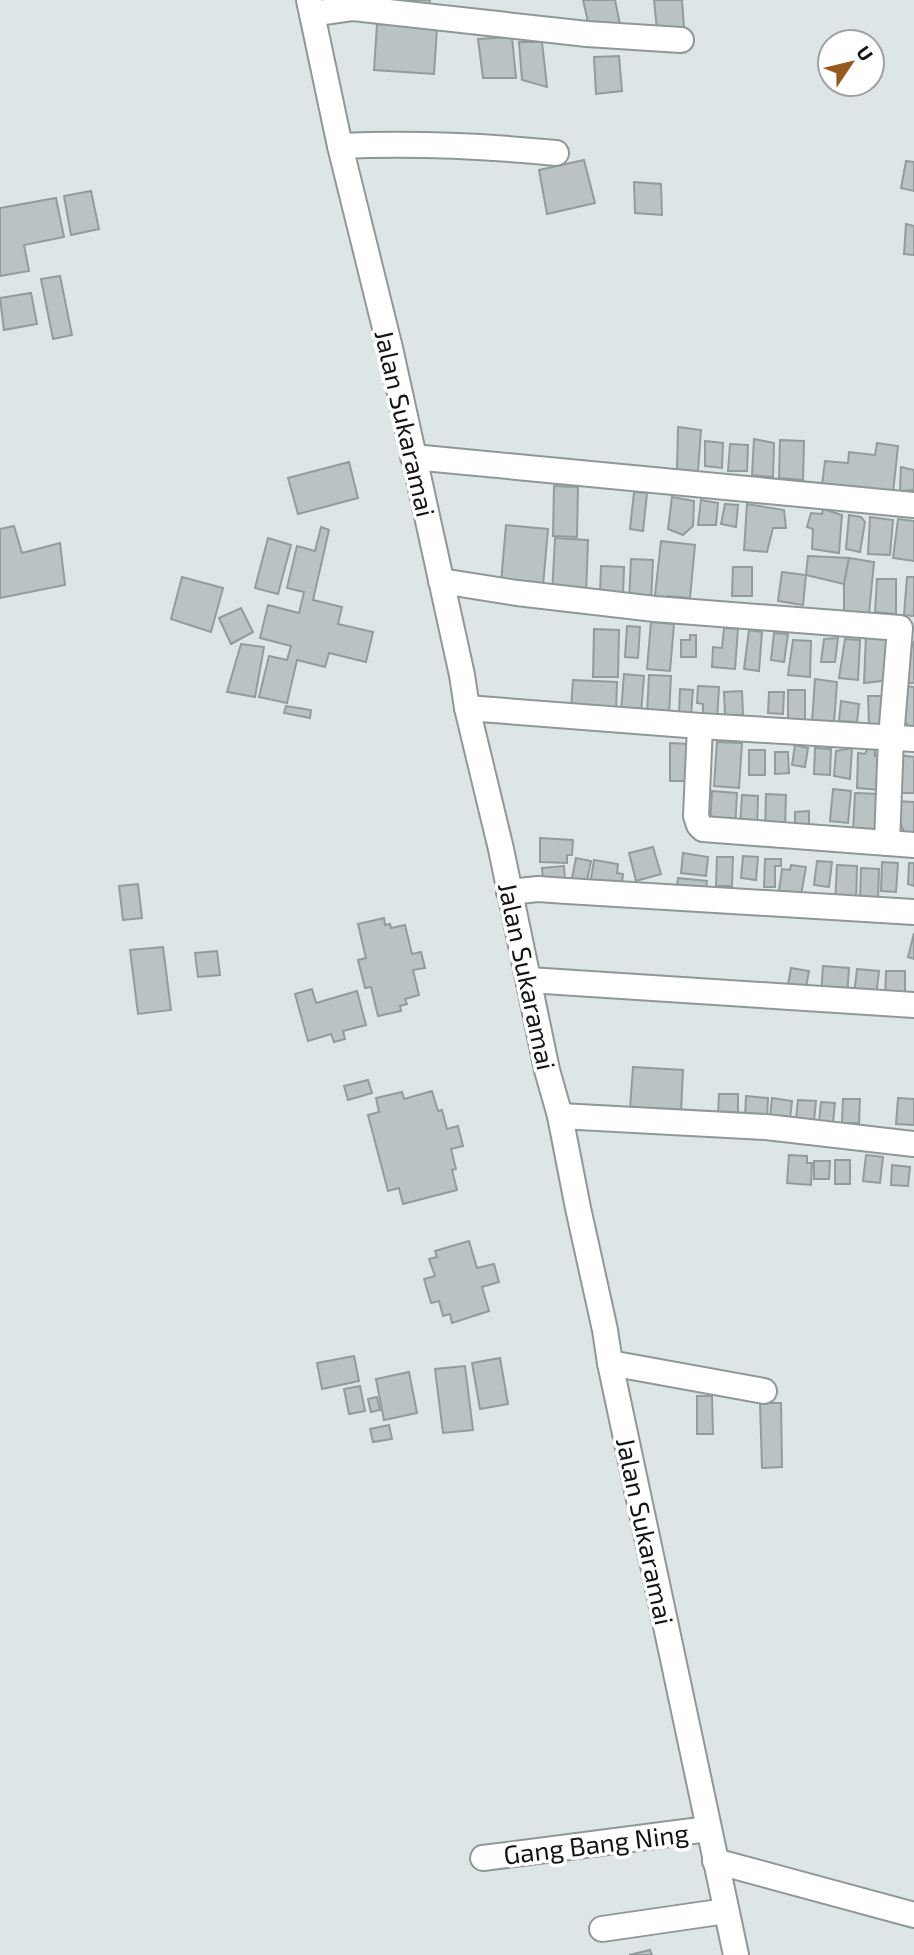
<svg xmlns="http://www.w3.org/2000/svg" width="914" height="1955" viewBox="0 0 914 1955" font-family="'Exo 2',sans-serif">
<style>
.building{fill:#bac2c3;stroke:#939b9c;stroke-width:2}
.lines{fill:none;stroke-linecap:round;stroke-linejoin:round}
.minor-casing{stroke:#909798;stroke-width:28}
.minor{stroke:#fff;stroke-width:24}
.labels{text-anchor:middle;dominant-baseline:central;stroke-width:7;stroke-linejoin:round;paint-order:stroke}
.street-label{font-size:26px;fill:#121516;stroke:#fff}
</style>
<rect width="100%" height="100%" fill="#dde5e6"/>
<g class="building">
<polygon points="361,0 430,0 429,9"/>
<polygon points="583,0 615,0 620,24 590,30"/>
<polygon points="654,0 682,0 684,28 657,30"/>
<polygon points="377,24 437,28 434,74 374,70"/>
<polygon points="512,37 516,78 483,78 478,39"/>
<polygon points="519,42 542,42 547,87 522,80"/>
<polygon points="619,56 622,91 596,94 594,57"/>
<polygon points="584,160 595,203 547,214 539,170"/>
<polygon points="906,161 914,162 914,191 901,188"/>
<polygon points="634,182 661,184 662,215 635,213"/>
<polygon points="91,191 99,229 71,235 64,196"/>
<polygon points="56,198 64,237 24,245 29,271 0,276 0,208"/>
<polygon points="906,224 914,226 914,255 904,254"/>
<polygon points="60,276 72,335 53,339 41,279"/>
<polygon points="31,293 37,324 4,330 0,298"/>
<polygon points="678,427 701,430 698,471 677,470"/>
<polygon points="754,439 774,443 773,477 752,475"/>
<polygon points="780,440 804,441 803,480 779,478"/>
<polygon points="705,441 723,443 722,468 705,466"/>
<polygon points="877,443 898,446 893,493 822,485 825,461 848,463 849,452 875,455"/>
<polygon points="730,444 748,445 747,471 728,471"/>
<polygon points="349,462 358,498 298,514 288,478"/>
<polygon points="901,467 914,470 914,490 900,491"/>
<polygon points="554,486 578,487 577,537 553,536"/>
<polygon points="634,492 647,493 643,531 630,529"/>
<polygon points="672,497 694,501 693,526 683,535 668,529"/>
<polygon points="701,500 718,503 716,525 698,525"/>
<polygon points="725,504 738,505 736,527 721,524"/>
<polygon points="747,504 784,510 786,528 773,528 767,552 744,550"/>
<polygon points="823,509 842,515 839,553 812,549 813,529 807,527 811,513 822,514"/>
<polygon points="849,515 861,517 865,522 860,552 846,549"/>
<polygon points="870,517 893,520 890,555 868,554"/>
<polygon points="898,519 914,521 914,561 893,558"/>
<polygon points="506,525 548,529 543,586 501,582"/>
<polygon points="14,526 22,553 60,543 65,585 0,598 0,529"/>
<polygon points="321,527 329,530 313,600 342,607 338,624 373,632 366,662 329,653 325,667 297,660 287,703 259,697 269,656 287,660 291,646 260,638 268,605 299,613 304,592 287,588 297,546 315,551"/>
<polygon points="268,538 291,545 278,594 255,588"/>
<polygon points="555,538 588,540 586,596 552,594"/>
<polygon points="661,541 695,545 690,598 668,596 666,605 654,604"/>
<polygon points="808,556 849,558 844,584 806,575"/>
<polygon points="849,558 874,562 869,614 844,612 844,584"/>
<polygon points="631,559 653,560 651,603 629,602"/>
<polygon points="601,566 624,567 623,596 600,595"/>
<polygon points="733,567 752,567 752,596 732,596"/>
<polygon points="782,572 806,575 803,605 778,601"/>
<polygon points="182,577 223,588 211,632 171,619"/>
<polygon points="907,577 914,577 914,616 904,615"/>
<polygon points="877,579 896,579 896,614 875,612"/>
<polygon points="241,608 253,632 231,644 219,618"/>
<polygon points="651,622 674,624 670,671 647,669"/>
<polygon points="627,626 640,627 638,658 625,657"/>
<polygon points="724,628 738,629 735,669 712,667 713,647 722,648"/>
<polygon points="594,629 619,630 618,677 593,677"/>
<polygon points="749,630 762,632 759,671 744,669"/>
<polygon points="774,633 788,634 784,662 771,660"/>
<polygon points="690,635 696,635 696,657 681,657 681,640 690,640"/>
<polygon points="866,635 892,639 890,680 864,683"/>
<polygon points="838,638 835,662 821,662 824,639"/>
<polygon points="845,639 860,640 858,680 839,678"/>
<polygon points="793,640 811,641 810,677 788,675"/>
<polygon points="914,641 914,683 906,683 906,649 911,649"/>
<polygon points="241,644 264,647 255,697 227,692"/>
<polygon points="624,674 644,676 641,714 621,712"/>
<polygon points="649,675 671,676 669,715 647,713"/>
<polygon points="815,679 837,682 834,723 812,722"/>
<polygon points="573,680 617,682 616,712 571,710"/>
<polygon points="698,686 719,687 717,720 703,719 703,704 697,703"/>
<polygon points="902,686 914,687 914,731 907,730 907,724 900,724"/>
<polygon points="680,689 693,690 691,715 679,714"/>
<rect x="788" y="690" width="17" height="32"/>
<polygon points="742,691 743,715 725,715 724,692"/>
<polygon points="769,692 784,692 783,714 768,713"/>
<polygon points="868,696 885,696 885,726 869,725"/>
<polygon points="841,701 859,704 857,722 839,721"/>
<polygon points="286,706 311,710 310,718 284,713"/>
<polygon points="717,742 742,743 739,788 714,786"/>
<polygon points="670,743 690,744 690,781 670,781"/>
<polygon points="795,745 808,748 805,767 792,765"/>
<polygon points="815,748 831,749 830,775 814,774"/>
<polygon points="852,748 850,779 834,776 836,751"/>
<polygon points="868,748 875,748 875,756 881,755 880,790 857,788 858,753 865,754"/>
<rect x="749" y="750" width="16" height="25"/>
<polygon points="775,752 788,752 789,773 775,774"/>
<polygon points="899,755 914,757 914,793 895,793"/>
<polygon points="833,789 851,791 848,823 830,821"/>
<polygon points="712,791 737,793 735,829 710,827"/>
<polygon points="855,793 880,794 878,834 853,832"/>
<polygon points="766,794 786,795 785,828 765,828"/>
<polygon points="742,795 758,796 757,829 740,828"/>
<polygon points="897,801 914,802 914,833 904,832 897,816"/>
<polygon points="809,811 809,829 795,830 795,812"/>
<polygon points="540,838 573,840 572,855 567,855 567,863 540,862"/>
<polygon points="653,847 661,874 636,881 629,853"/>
<polygon points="683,853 708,857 706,876 681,873"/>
<polygon points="743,856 758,857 756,880 741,878"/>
<polygon points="717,857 733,857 732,886 716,886"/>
<polygon points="576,858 591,861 586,886 571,883"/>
<polygon points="765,859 781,859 781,866 775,866 775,887 764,887"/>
<polygon points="594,860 618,864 617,873 623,874 621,890 590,885"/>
<polygon points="817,861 832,862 829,887 814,885"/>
<polygon points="882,862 898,863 896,892 881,891"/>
<polygon points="909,863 914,863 914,886 908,884"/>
<polygon points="791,865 806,867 800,901 778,898 782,869 790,870"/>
<polygon points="837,865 857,866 856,904 835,903"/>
<polygon points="564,866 565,880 543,882 542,868"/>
<polygon points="861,868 879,869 878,902 860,902"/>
<polygon points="678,878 707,881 705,896 676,893"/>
<polygon points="138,884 142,918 123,920 119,886"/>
<polygon points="384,918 385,925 390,924 391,928 405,925 412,954 421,952 425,968 413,970 419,995 405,999 407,1004 400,1006 401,1011 378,1016 371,987 365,988 358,960 366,958 358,924"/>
<polygon points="914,933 914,959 908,957"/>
<polygon points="163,947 171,1010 138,1014 130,950"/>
<polygon points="217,951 220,975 198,977 195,953"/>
<polygon points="823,966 849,968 847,997 821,995"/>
<polygon points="791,968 809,971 805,993 787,990"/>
<polygon points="857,969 879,971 876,997 854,995"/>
<polygon points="886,971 905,971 905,998 885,998"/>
<polygon points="312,989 316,1003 357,991 366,1025 343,1031 345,1039 334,1042 331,1034 308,1041 295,994"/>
<polygon points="633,1067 683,1070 681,1112 630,1109"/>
<polygon points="368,1080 372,1093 348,1100 344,1086"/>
<polygon points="432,1091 438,1111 442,1110 447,1129 458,1126 463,1146 451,1149 456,1169 452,1170 457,1190 403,1204 399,1188 388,1191 368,1115 379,1112 376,1098 402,1092 404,1099"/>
<polygon points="719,1094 738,1094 738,1115 718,1115"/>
<polygon points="746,1096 768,1098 767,1119 745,1117"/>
<polygon points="772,1098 792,1101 790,1119 770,1117"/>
<polygon points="898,1098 914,1099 914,1125 896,1124"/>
<polygon points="843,1099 860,1099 859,1123 842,1123"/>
<polygon points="798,1100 816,1101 814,1121 796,1119"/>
<polygon points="821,1102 835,1103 833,1122 819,1122"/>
<polygon points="789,1155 807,1156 807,1163 812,1163 811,1185 787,1183"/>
<polygon points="866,1155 883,1157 880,1183 863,1181"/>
<rect x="835" y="1160" width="15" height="24"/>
<polygon points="814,1161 830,1161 829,1179 814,1179"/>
<polygon points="892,1165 910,1167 908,1186 891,1185"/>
<polygon points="469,1241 477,1268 494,1264 499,1282 482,1287 489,1311 452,1323 450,1314 443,1316 439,1301 431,1303 424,1279 435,1276 429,1259 437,1257 435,1251"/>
<polygon points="354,1356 359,1381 322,1389 317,1363"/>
<polygon points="500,1358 508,1404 480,1409 472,1363"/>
<polygon points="465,1366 473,1430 443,1433 435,1369"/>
<polygon points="409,1372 417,1413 384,1420 376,1379"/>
<polygon points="360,1386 365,1411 349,1414 344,1389"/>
<polygon points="697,1396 712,1396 713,1434 697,1434"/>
<polygon points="377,1397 380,1410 371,1412 368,1399"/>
<polygon points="760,1403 781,1403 782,1467 762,1468"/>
<polygon points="389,1425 392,1439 373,1442 370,1429"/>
<polygon points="650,1950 652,1955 629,1955"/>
</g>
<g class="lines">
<g class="minor-casing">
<g id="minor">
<polyline points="309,0 340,146 390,348 462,675 467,708 501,849 547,1070 560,1116 578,1208 605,1330 610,1363 736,1955"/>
<polyline points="312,14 353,8 587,34 681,40"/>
<path d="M340,146c72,-3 145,0 216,7"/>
<polyline points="413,457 914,505"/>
<polyline points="441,581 517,593 655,609 900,628 891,738 887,843"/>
<polyline points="467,708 700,726 914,739"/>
<polyline points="700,726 696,816 699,825 703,829 914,845"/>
<polyline points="509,892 538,889 567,891 914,912"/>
<polyline points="529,980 914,1005"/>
<polyline points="560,1116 766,1127 914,1144"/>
<polyline points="610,1363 764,1391"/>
<polyline points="483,1858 708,1829"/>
<polyline points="715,1861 914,1915"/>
<polyline points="602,1929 726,1911"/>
</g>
</g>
<use href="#minor" class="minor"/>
</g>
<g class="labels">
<g class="street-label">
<text transform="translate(406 423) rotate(77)">Jalan Sukaramai</text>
<text transform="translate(528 976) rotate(78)">Jalan Sukaramai</text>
<text transform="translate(646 1531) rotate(78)">Jalan Sukaramai</text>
<text transform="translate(596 1843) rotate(-7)">Gang Bang Ning</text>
</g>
</g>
<g transform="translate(851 63) rotate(55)"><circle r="33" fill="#ffffff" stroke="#a0a1a2" stroke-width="2"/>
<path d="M0-5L12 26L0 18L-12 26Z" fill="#985920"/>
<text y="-10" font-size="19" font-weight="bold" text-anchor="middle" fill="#121516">U</text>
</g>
</svg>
